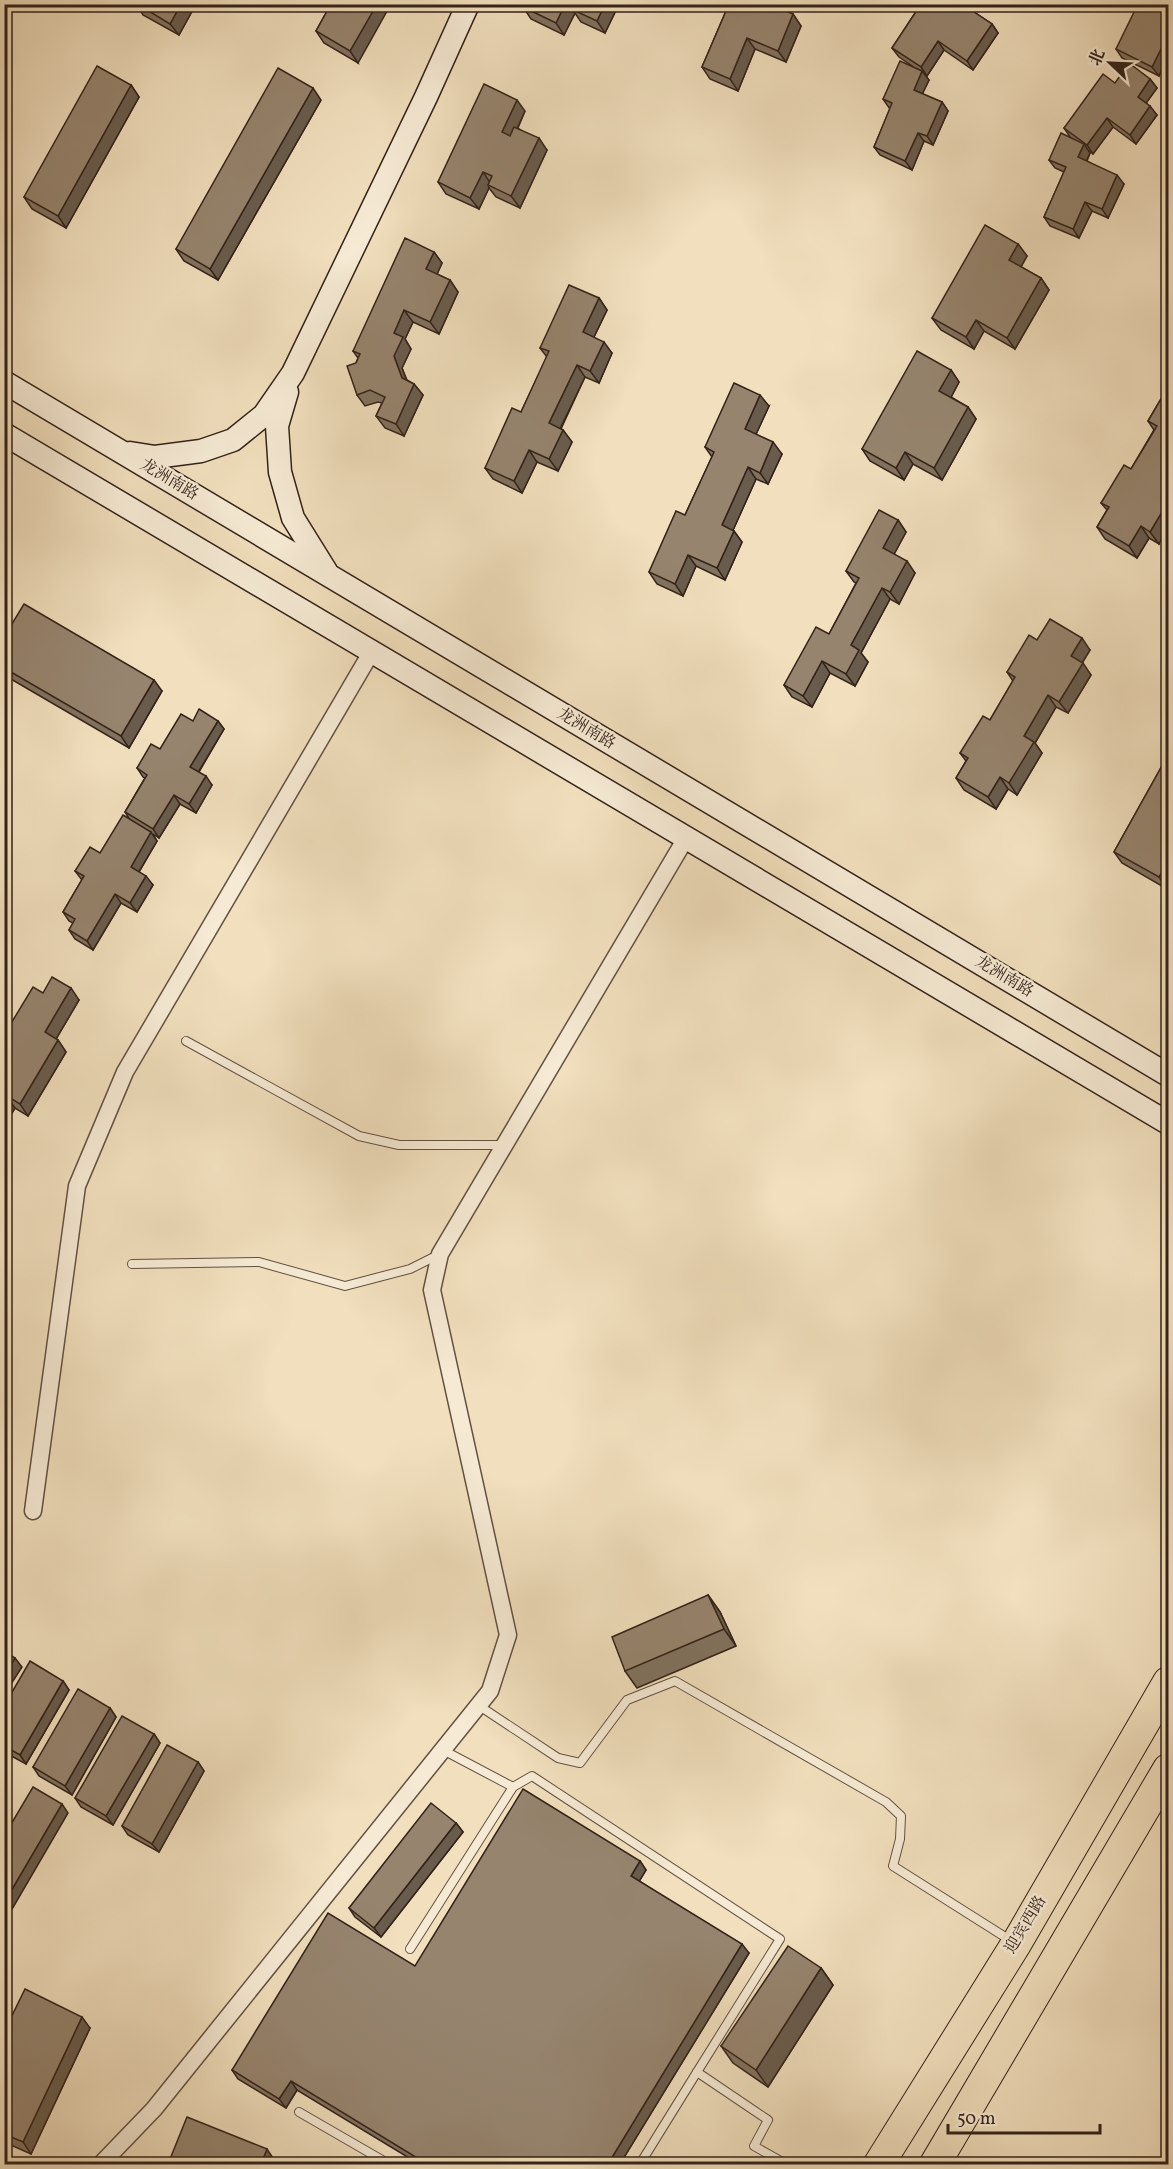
<svg xmlns="http://www.w3.org/2000/svg" width="1173" height="2169" viewBox="0 0 1173 2169" font-family="Vollkorn,'Noto Serif SC',serif">
<style>
.lines{fill:none;stroke-linecap:round;stroke-linejoin:round}
.lane-casing{stroke:#625142;stroke-width:10}
.street-casing{stroke:#625142;stroke-width:19}
.secondary-casing{stroke:#332219;stroke-width:25}
.highway-casing{stroke:#332219;stroke-width:32}
.lane{stroke:#f6ead4;stroke-width:8}
.street{stroke:#f6ead4;stroke-width:16}
.secondary{stroke:#f6ead4;stroke-width:22}
.highway{stroke:#f1dfbd;stroke-width:30}
.wall{fill:#81725f;stroke:#332219;stroke-width:1.5}
.shaded-wall{fill:#695c4d;stroke:#332219;stroke-width:1.5}
.building{fill:#96846e;stroke:#332219;stroke-width:1.5}
.labels{text-anchor:middle;dominant-baseline:central;stroke-width:5;stroke-linejoin:round;paint-order:stroke}
.street-label{font-size:16px;fill:#332219;stroke:#f6ead4}
</style>
<rect width="100%" height="100%" fill="#f1dfbd"/>
<filter id="stains"><feTurbulence type="fractalNoise" baseFrequency=".00333" numOctaves="4"/><feColorMatrix values="0 0 0 0 .2 0 0 0 0 .09 0 0 0 0 .02 0 0 0 .5 -.17"/></filter>
<radialGradient id="worn" r=".72"><stop offset=".6" stop-color="#630" stop-opacity="0"/><stop offset="1" stop-color="#630" stop-opacity=".3"/></radialGradient>
<g class="lines">
<g class="lane-casing">
<g id="lane">
<polyline points="186,1041 359,1136 399,1145 504,1145"/>
<polyline points="132,1264 259,1262 345,1286 410,1269 440,1254"/>
<polyline points="478,1705 558,1758 580,1763 627,1700 675,1681 886,1802 901,1816 900,1839 893,1866 1013,1942"/>
<polyline points="443,1750 513,1787"/>
<polyline points="410,1949 513,1787 532,1776 780,1939 697,2072 768,2120 754,2146 786,2164"/>
<polyline points="299,2112 389,2164"/>
<polyline points="640,2164 697,2072"/>
</g>
</g>
<g class="street-casing">
<g id="street">
<polyline points="33,1511 77,1186 125,1072 372,651"/>
<polyline points="101,2164 154,2109 490,1691 508,1635 432,1290 440,1254 686,838"/>
</g>
</g>
<g class="secondary-casing">
<g id="secondary">
<polyline points="4,382 1168,1075"/>
<polyline points="287,392 277,426 280,472 293,518 326,571"/>
<polyline points="4,434 1168,1123"/>
<polyline points="130,453 155,457 201,451 233,440 264,415 293,373 426,97 468,4"/>
</g>
</g>
<g class="highway-casing">
<g id="highway">
<polyline points="879,2164 1016,1944 1168,1682"/>
<polyline points="935,2164 1168,1769"/>
</g>
</g>
<use href="#lane" class="lane"/>
<use href="#street" class="street"/>
<use href="#secondary" class="secondary"/>
<use href="#highway" class="highway"/>
</g>
<g class="wall">
<polygon points="136,4 196,4 179,35 143,15"/>
<polygon points="331,4 358,63 324,43 316,31"/>
<polygon points="524,4 619,4 605,33 581,22 575,13 564,35 531,19 523,7"/>
<polygon points="729,4 774,4 774,6 793,14 801,26 786,62 755,49 738,91 710,79 702,67"/>
<polygon points="921,4 974,4 971,10 992,24 998,33 973,70 944,50 927,76 925,75 929,80 922,94 942,102 948,111 933,145 924,141 912,170 880,155 874,147 890,109 883,99 912,66 899,57 892,48"/>
<polygon points="1168,4 1168,55 1159,76 1122,58 1116,49"/>
<polygon points="1150,79 1157,88 1146,103 1157,115 1136,144 1113,127 1093,154 1088,150 1090,153 1087,161 1124,184 1108,218 1092,211 1079,238 1050,226 1044,217 1064,172 1055,168 1049,160 1070,137 1064,128 1115,83"/>
<polygon points="131,85 139,97 66,228 32,209 24,197"/>
<polygon points="321,100 218,280 184,261 176,249"/>
<polygon points="525,111 518,128 547,150 520,208 496,197 489,188 479,209 446,194 438,182"/>
<polygon points="1018,244 1027,256 1021,267 1041,278 1049,290 1015,349 984,331 974,349 941,330 932,318"/>
<polygon points="434,252 442,263 437,274 450,280 458,292 439,334 413,322 405,339 411,349 402,368 407,380 414,384 423,395 404,436 385,428 376,416 382,403 378,402 365,406 357,395 356,363 358,358 353,351"/>
<polygon points="599,298 607,310 594,337 612,353 599,383 585,377 561,429 563,430 572,442 558,471 537,462 522,493 493,479 485,468 521,412 547,357 540,348"/>
<polygon points="951,370 959,382 951,397 968,407 976,419 942,480 913,464 904,480 870,461 862,449"/>
<polygon points="1168,387 1159,544 1149,538 1137,558 1105,539 1097,527 1107,510 1101,503 1131,469 1154,430 1148,421"/>
<polygon points="769,406 756,434 782,454 768,484 756,479 733,530 742,542 725,580 696,566 683,596 657,584 649,572 685,515 712,457 705,447"/>
<polygon points="898,520 906,532 894,554 915,573 899,604 890,599 861,653 868,662 855,686 830,673 812,707 792,697 784,685 829,634 856,583 854,582 846,571"/>
<polygon points="4,637 162,691 129,748 4,675"/>
<polygon points="1037,640 1090,650 1082,663 1091,675 1068,713 1056,707 1035,743 1042,753 1017,795 1008,789 996,809 964,790 956,778 966,761 960,753 990,720 1013,681 1007,672"/>
<polygon points="193,721 218,721 224,729 199,772 212,785 196,813 180,804 159,838 153,834 157,841 139,872 153,885 137,912 121,903 93,950 75,939 69,930 73,923 69,921 63,912 82,880 75,871 100,853 130,820 125,812 145,778 143,777 137,768 160,749"/>
<polygon points="1168,755 1168,887 1167,889 1122,863 1114,852"/>
<polygon points="43,993 79,1000 56,1039 58,1040 66,1052 28,1116 15,1108 4,1126 4,1035"/>
<polygon points="708,1595 720,1612 736,1646 637,1688 625,1671"/>
<polygon points="63,1681 69,1690 26,1764 4,1752 4,1706"/>
<polygon points="110,1708 116,1717 72,1795 39,1776 33,1767"/>
<polygon points="154,1734 160,1743 113,1825 81,1807 75,1798"/>
<polygon points="198,1762 204,1771 159,1852 128,1835 122,1826"/>
<polygon points="456,1823 463,1832 381,1937 355,1917 349,1908"/>
<polygon points="640,1861 646,1870 639,1881 749,1953 620,2164 419,2164 297,2090 286,2108 238,2079 232,2070 415,1966"/>
<polygon points="821,1968 833,1985 768,2087 733,2063 721,2046"/>
<polygon points="90,2028 31,2154 4,2142 4,2032"/>
</g>
<g class="shaded-wall">
<polygon points="181,4 196,4 179,35 170,24"/>
<polygon points="377,4 391,4 358,63 350,51"/>
<polygon points="565,4 574,4 577,9 573,10 575,13 564,35 556,23"/>
<polygon points="605,4 619,4 605,33 597,21"/>
<polygon points="962,4 974,4 969,13"/>
<polygon points="793,14 801,26 786,62 778,51"/>
<polygon points="992,24 998,33 973,70 967,61"/>
<polygon points="747,38 755,49 738,91 730,79"/>
<polygon points="938,41 944,50 927,76 921,67"/>
<polygon points="1165,41 1168,46 1168,55 1159,76 1152,67"/>
<polygon points="922,71 929,80 920,99 914,90"/>
<polygon points="1150,79 1157,88 1144,106 1138,97"/>
<polygon points="131,85 139,97 66,228 58,216"/>
<polygon points="313,88 321,100 218,280 210,269"/>
<polygon points="517,100 525,111 510,144 502,132"/>
<polygon points="942,102 948,111 933,145 927,136"/>
<polygon points="1150,106 1157,115 1136,144 1130,135"/>
<polygon points="1107,118 1113,127 1093,154 1087,145"/>
<polygon points="918,133 924,141 912,170 905,161"/>
<polygon points="539,138 547,150 520,208 511,196"/>
<polygon points="1084,144 1090,153 1084,166 1078,157"/>
<polygon points="483,172 491,184 488,185 489,188 479,209 470,198"/>
<polygon points="1117,175 1124,184 1108,218 1102,209"/>
<polygon points="1085,202 1092,211 1079,238 1073,229"/>
<polygon points="1018,244 1027,256 1018,272 1009,260"/>
<polygon points="434,252 442,263 434,281 426,269"/>
<polygon points="1041,278 1049,290 1015,349 1007,338"/>
<polygon points="450,280 458,292 439,334 430,322"/>
<polygon points="599,298 607,310 591,343 583,332"/>
<polygon points="404,310 413,322 405,339 411,349 402,368 410,390 402,378 394,356 394,333"/>
<polygon points="976,320 984,331 974,349 966,337"/>
<polygon points="604,342 612,353 599,383 590,371"/>
<polygon points="577,365 585,377 557,435 549,423"/>
<polygon points="951,370 959,382 948,403 939,391"/>
<polygon points="414,384 423,395 404,436 396,424"/>
<polygon points="760,395 769,406 753,441 745,429"/>
<polygon points="968,407 976,419 942,480 934,468"/>
<polygon points="563,430 572,442 558,471 549,459"/>
<polygon points="773,442 782,454 768,484 760,473"/>
<polygon points="529,450 537,462 522,493 514,481"/>
<polygon points="905,452 913,464 904,480 896,468"/>
<polygon points="748,467 756,479 730,537 722,525"/>
<polygon points="1168,502 1168,527 1159,544 1150,532"/>
<polygon points="898,520 906,532 891,560 883,548"/>
<polygon points="1141,526 1149,538 1137,558 1129,546"/>
<polygon points="734,531 742,542 725,580 717,568"/>
<polygon points="688,555 696,566 683,596 675,584"/>
<polygon points="907,561 915,573 899,604 890,592"/>
<polygon points="882,588 890,599 861,653 868,662 855,686 846,674 851,645"/>
<polygon points="1082,638 1090,650 1079,668 1071,656"/>
<polygon points="822,661 830,673 812,707 803,696"/>
<polygon points="1083,663 1091,675 1068,713 1059,702"/>
<polygon points="154,680 162,691 129,748 121,736"/>
<polygon points="1048,695 1056,707 1035,743 1042,753 1017,795 1009,783 1024,736"/>
<polygon points="218,721 224,729 196,776 190,767"/>
<polygon points="206,776 212,785 196,813 189,804"/>
<polygon points="1000,777 1008,789 996,809 988,797"/>
<polygon points="174,795 180,804 159,838 153,829"/>
<polygon points="151,832 157,841 137,875 131,867"/>
<polygon points="1168,861 1168,887 1167,889 1159,877"/>
<polygon points="146,876 153,885 137,912 130,903"/>
<polygon points="115,894 121,903 93,950 87,941"/>
<polygon points="71,988 79,1000 53,1044 45,1032"/>
<polygon points="58,1040 66,1052 28,1116 20,1104"/>
<polygon points="7,1096 15,1108 4,1126 4,1100"/>
<polygon points="4,1270 10,1279 4,1301"/>
<polygon points="708,1595 720,1612 736,1646 724,1629"/>
<polygon points="15,1658 22,1667 4,1695 4,1676"/>
<polygon points="63,1681 69,1690 26,1764 20,1755"/>
<polygon points="110,1708 116,1717 72,1795 65,1786"/>
<polygon points="154,1734 160,1743 113,1825 106,1816"/>
<polygon points="198,1762 204,1771 159,1852 152,1844"/>
<polygon points="62,1804 68,1813 4,1923 4,1903"/>
<polygon points="456,1823 463,1832 381,1937 374,1928"/>
<polygon points="640,1861 646,1870 637,1885 631,1876"/>
<polygon points="742,1944 749,1953 620,2164 608,2164"/>
<polygon points="821,1968 833,1985 768,2087 756,2070"/>
<polygon points="82,2017 90,2028 31,2154 23,2142"/>
<polygon points="291,2081 297,2090 286,2108 279,2099"/>
<polygon points="267,2149 275,2161 274,2164 261,2164"/>
</g>
<g class="building">
<polygon points="137,4 181,4 170,24"/>
<polygon points="331,4 377,4 350,51 316,31"/>
<polygon points="524,4 565,4 556,23 523,7"/>
<polygon points="576,4 605,4 597,21 573,10"/>
<polygon points="729,4 770,4 793,14 778,51 747,38 730,79 702,67"/>
<polygon points="921,4 962,4 992,24 967,61 938,41 921,67 892,48"/>
<polygon points="1138,4 1168,4 1168,43 1165,41 1152,67 1116,49"/>
<polygon points="900,61 922,71 914,90 942,102 927,136 918,133 905,161 874,147 892,103 883,99"/>
<polygon points="1129,63 1150,79 1138,97 1150,106 1130,135 1107,118 1087,145 1064,128 1103,74 1115,83"/>
<polygon points="97,66 131,85 58,216 24,197"/>
<polygon points="278,68 313,88 210,269 176,249"/>
<polygon points="484,84 517,100 502,132 510,136 514,127 539,138 511,196 488,185 492,176 483,172 470,198 438,182"/>
<polygon points="1061,133 1084,144 1078,157 1117,175 1102,209 1085,202 1073,229 1044,217 1066,167 1049,160"/>
<polygon points="985,225 1018,244 1009,260 1041,278 1007,338 976,320 966,337 932,318"/>
<polygon points="405,238 434,252 426,269 450,280 430,322 404,310 394,333 403,337 394,356 402,378 414,384 396,424 376,416 385,397 370,390 357,395 347,366 356,363 360,354 353,351"/>
<polygon points="569,285 599,298 583,332 604,342 590,371 577,365 549,423 563,430 549,459 529,450 514,481 485,468 512,408 521,412 549,351 540,348"/>
<polygon points="917,351 951,370 939,391 968,407 934,468 905,452 896,468 862,449"/>
<polygon points="734,383 760,395 745,429 773,442 760,473 748,467 722,525 734,531 717,568 688,555 675,584 649,572 676,511 685,515 714,452 705,447"/>
<polygon points="1168,387 1168,479 1165,485 1168,487 1168,502 1150,532 1141,526 1129,546 1097,527 1109,507 1101,503 1124,465 1131,469 1157,426 1148,421"/>
<polygon points="879,510 898,520 883,548 907,561 890,592 882,588 851,645 859,650 846,674 822,661 803,696 784,685 816,627 829,634 859,578 846,571"/>
<polygon points="24,604 154,680 121,736 4,668 4,637"/>
<polygon points="1050,619 1082,638 1071,656 1083,663 1059,702 1048,695 1024,736 1034,742 1009,783 1000,777 988,797 956,778 968,758 960,753 983,716 990,720 1015,677 1007,672 1029,635 1037,640"/>
<polygon points="199,709 218,721 190,767 206,776 189,804 174,795 153,829 125,812 147,775 137,768 151,744 160,749 181,714 193,721"/>
<polygon points="1168,755 1168,861 1159,877 1114,852"/>
<polygon points="123,815 151,832 131,867 146,876 130,903 115,894 87,941 69,930 75,919 63,912 84,876 75,871 90,847 100,853"/>
<polygon points="52,977 71,988 45,1032 58,1040 20,1104 7,1096 4,1100 4,1035 33,987 43,993"/>
<polygon points="708,1595 724,1629 625,1671 612,1637"/>
<polygon points="4,1651 15,1658 4,1676"/>
<polygon points="30,1661 63,1681 20,1755 4,1746 4,1706"/>
<polygon points="78,1689 110,1708 65,1786 33,1767"/>
<polygon points="122,1716 154,1734 106,1816 75,1798"/>
<polygon points="167,1745 198,1762 152,1844 122,1826"/>
<polygon points="33,1787 62,1804 4,1903 4,1836"/>
<polygon points="523,1789 640,1861 631,1876 742,1944 608,2164 427,2164 291,2081 279,2099 232,2070 328,1913 415,1966"/>
<polygon points="431,1803 456,1823 374,1928 349,1908"/>
<polygon points="788,1946 821,1968 756,2070 721,2046"/>
<polygon points="25,1989 82,2017 23,2142 4,2134 4,2032"/>
<polygon points="187,2117 267,2149 261,2164 168,2164"/>
</g>
<g class="labels">
<g class="street-label">
<text transform="translate(169 480) rotate(31)">龙洲南路</text>
<text transform="translate(586 729) rotate(31)">龙洲南路</text>
<text transform="translate(1004 977) rotate(31)">龙洲南路</text>
<text transform="translate(1026 1925) rotate(-59)">迎宾西路</text>
</g>
</g>
<rect width="1173" height="2169" fill="none" stroke="#f1dfbd" stroke-width="24"/>
<rect x="6" y="6" width="1161" height="2157" fill="none" stroke="#332219" stroke-width="3"/>
<rect x="12" y="12" width="1149" height="2145" fill="none" stroke="#332219" stroke-width="1.5"/>
<g transform="translate(1110 63) rotate(293)" stroke="#f6ead4" stroke-width="4.5" paint-order="stroke">
<path d="M0-4.5L10 22L0 15L-10 22Z" fill="#332219"/>
<text y="-9" font-size="16" font-weight="bold" text-anchor="middle" fill="#332219">北</text>
</g>
<path d="M948 2124v9h152v-9" fill="none" stroke="#332219" stroke-width="3"/>
<text x="957" y="2124" font-size="18" fill="#332219" stroke="#f6ead4" stroke-width="4.5" paint-order="stroke">50 m</text>
<rect width="100%" height="100%" filter="url(#stains)"/>
<rect width="100%" height="100%" fill="url(#worn)"/>
</svg>
